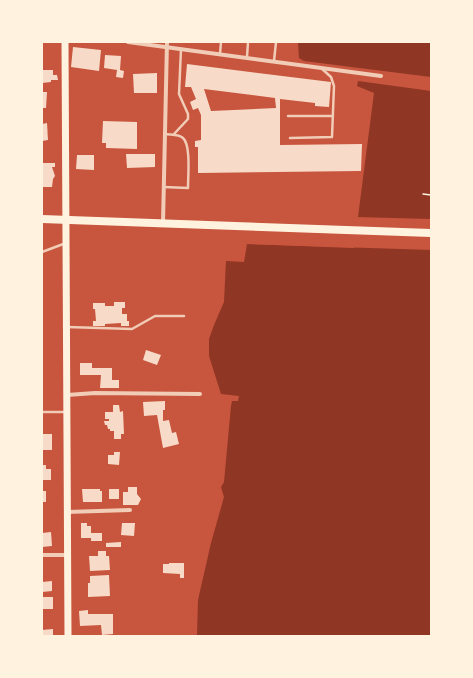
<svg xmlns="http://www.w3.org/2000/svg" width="473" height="678" viewBox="0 0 473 678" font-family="Mulish,sans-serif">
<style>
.water{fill:#8f3625}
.pier{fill:#c8553d}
.building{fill:#f7dbc8;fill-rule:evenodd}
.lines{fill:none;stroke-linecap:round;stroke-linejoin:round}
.path{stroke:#fff3e0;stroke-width:1.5}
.service{stroke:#f1ccb7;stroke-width:2.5}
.minor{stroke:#f1ccb7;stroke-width:4}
.secondary{stroke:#fff3e0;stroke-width:7}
.trunk{stroke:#fff3e0;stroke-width:8}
</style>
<rect width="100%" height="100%" fill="#c8553d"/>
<g class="water">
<polygon points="298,42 431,42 431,77 304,61 299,58"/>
<polygon points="358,81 431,91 431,636 197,636 198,600 211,543 224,497 221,487 224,482 231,406 232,401 238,401 239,396 221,394 209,356 209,339 214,325 224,302 226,261 244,262 247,244 354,248 374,93 357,86"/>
</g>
<polygon class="pier" points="356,217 431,219 431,250 245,244 247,242 352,246"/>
<g class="building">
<polygon points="73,47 101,50 99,71 71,67"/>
<polygon points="105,55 121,56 120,70 124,71 123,78 116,77 117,70 104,68"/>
<path d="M187,64l144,18 -2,25 -14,-1v-3l-35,-4v46l82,-1 -1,27 -163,2v-26h-3v-6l6,-1v-25l-3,-7 -5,2 -3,-8 6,-3 -5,-12h-6zM204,89l71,9 1,10 -65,3z"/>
<polygon points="42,70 53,70 53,75 57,75 58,80 51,80 51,82 42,83"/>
<polygon points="157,73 157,93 134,93 133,74"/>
<polygon points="42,92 47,92 46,108 42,108"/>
<polygon points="103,121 137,122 137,149 106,148 106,143 102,143"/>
<polygon points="47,123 48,140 42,141 42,124"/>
<polygon points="126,154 155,154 155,167 127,168"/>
<polygon points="77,155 94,155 94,170 76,169"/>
<polygon points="42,163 55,163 55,167 52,167 55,176 53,179 52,187 42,187"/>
<polygon points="114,302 125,302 125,308 122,308 122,314 127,314 127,321 129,321 129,326 121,326 121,323 105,324 105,326 93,326 93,321 96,321 95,309 93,309 93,303 105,303 105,306 114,306"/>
<polygon points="146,350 161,355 157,365 143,360"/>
<polygon points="80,363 92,363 92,368 112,368 112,380 119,380 119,388 100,388 101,375 80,375"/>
<polygon points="165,401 165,410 163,410 163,421 169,420 172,433 176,432 179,444 163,448 157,415 144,416 143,402"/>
<polygon points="113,405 119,405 120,412 123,411 124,434 121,434 121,439 114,439 114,431 110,431 110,429 108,429 107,425 105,425 104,421 109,421 109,419 105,419 105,412 113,412"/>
<rect x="42" y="434" width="10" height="16"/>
<polygon points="114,452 120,452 119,465 108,464 108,455 114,455"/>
<polygon points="42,465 46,465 46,469 51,469 51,480 42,480"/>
<polygon points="128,487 137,487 137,494 141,499 138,505 123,505 123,492 128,492"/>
<polygon points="82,489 100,489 100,491 102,491 102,502 83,502"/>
<rect x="109" y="489" width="10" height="10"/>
<rect x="42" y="491" width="4" height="11"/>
<polygon points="81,523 87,523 87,526 91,526 91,533 102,533 102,541 91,541 91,538 81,538"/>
<polygon points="122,523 135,523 134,536 121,535"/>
<polygon points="51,532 52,546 42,547 42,533"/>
<polygon points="121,542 121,547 106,547 106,543"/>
<polygon points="98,551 106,551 106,556 109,556 110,570 90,571 89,556 98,556"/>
<polygon points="169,563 184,563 184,578 180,578 180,574 163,573 163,564 169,564"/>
<polygon points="109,575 110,596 88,597 88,583 90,583 90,576"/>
<polygon points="52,581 52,591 42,592 42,582"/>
<rect x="42" y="597" width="11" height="12"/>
<polygon points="88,610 88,614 113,614 113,634 102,635 101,625 80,626 79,611"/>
<polygon points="53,629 53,636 42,636 42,630"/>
</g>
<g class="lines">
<polyline class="path" points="423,194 431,195"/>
<g class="service">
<polyline points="220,54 221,42"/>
<polyline points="247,57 248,42"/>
<polyline points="274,61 276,42"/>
<polyline points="288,116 333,116"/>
<polyline points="174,134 188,119 188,114 179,94 181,49"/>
<polyline points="290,138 332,137 334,86 331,77 321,68"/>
<path d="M164,187l24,1c0,-12 3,-43 -5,-50 -4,-4 -12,-3 -18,-4"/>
<polyline points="42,252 66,243"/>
<polyline points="67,327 132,329 155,316 184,316"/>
<polyline points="42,412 66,412"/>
</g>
<g class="minor">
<polyline points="128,42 381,76"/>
<polyline points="163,223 167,42"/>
<polyline points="67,395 95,393 200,394"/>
<polyline points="67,512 130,510"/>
<polyline points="42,555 67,555"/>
</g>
<polyline class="secondary" points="65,42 68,636"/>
<polyline class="trunk" points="42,219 431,233"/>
</g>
<rect width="473" height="678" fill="none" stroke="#fff3e0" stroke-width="86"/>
</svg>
